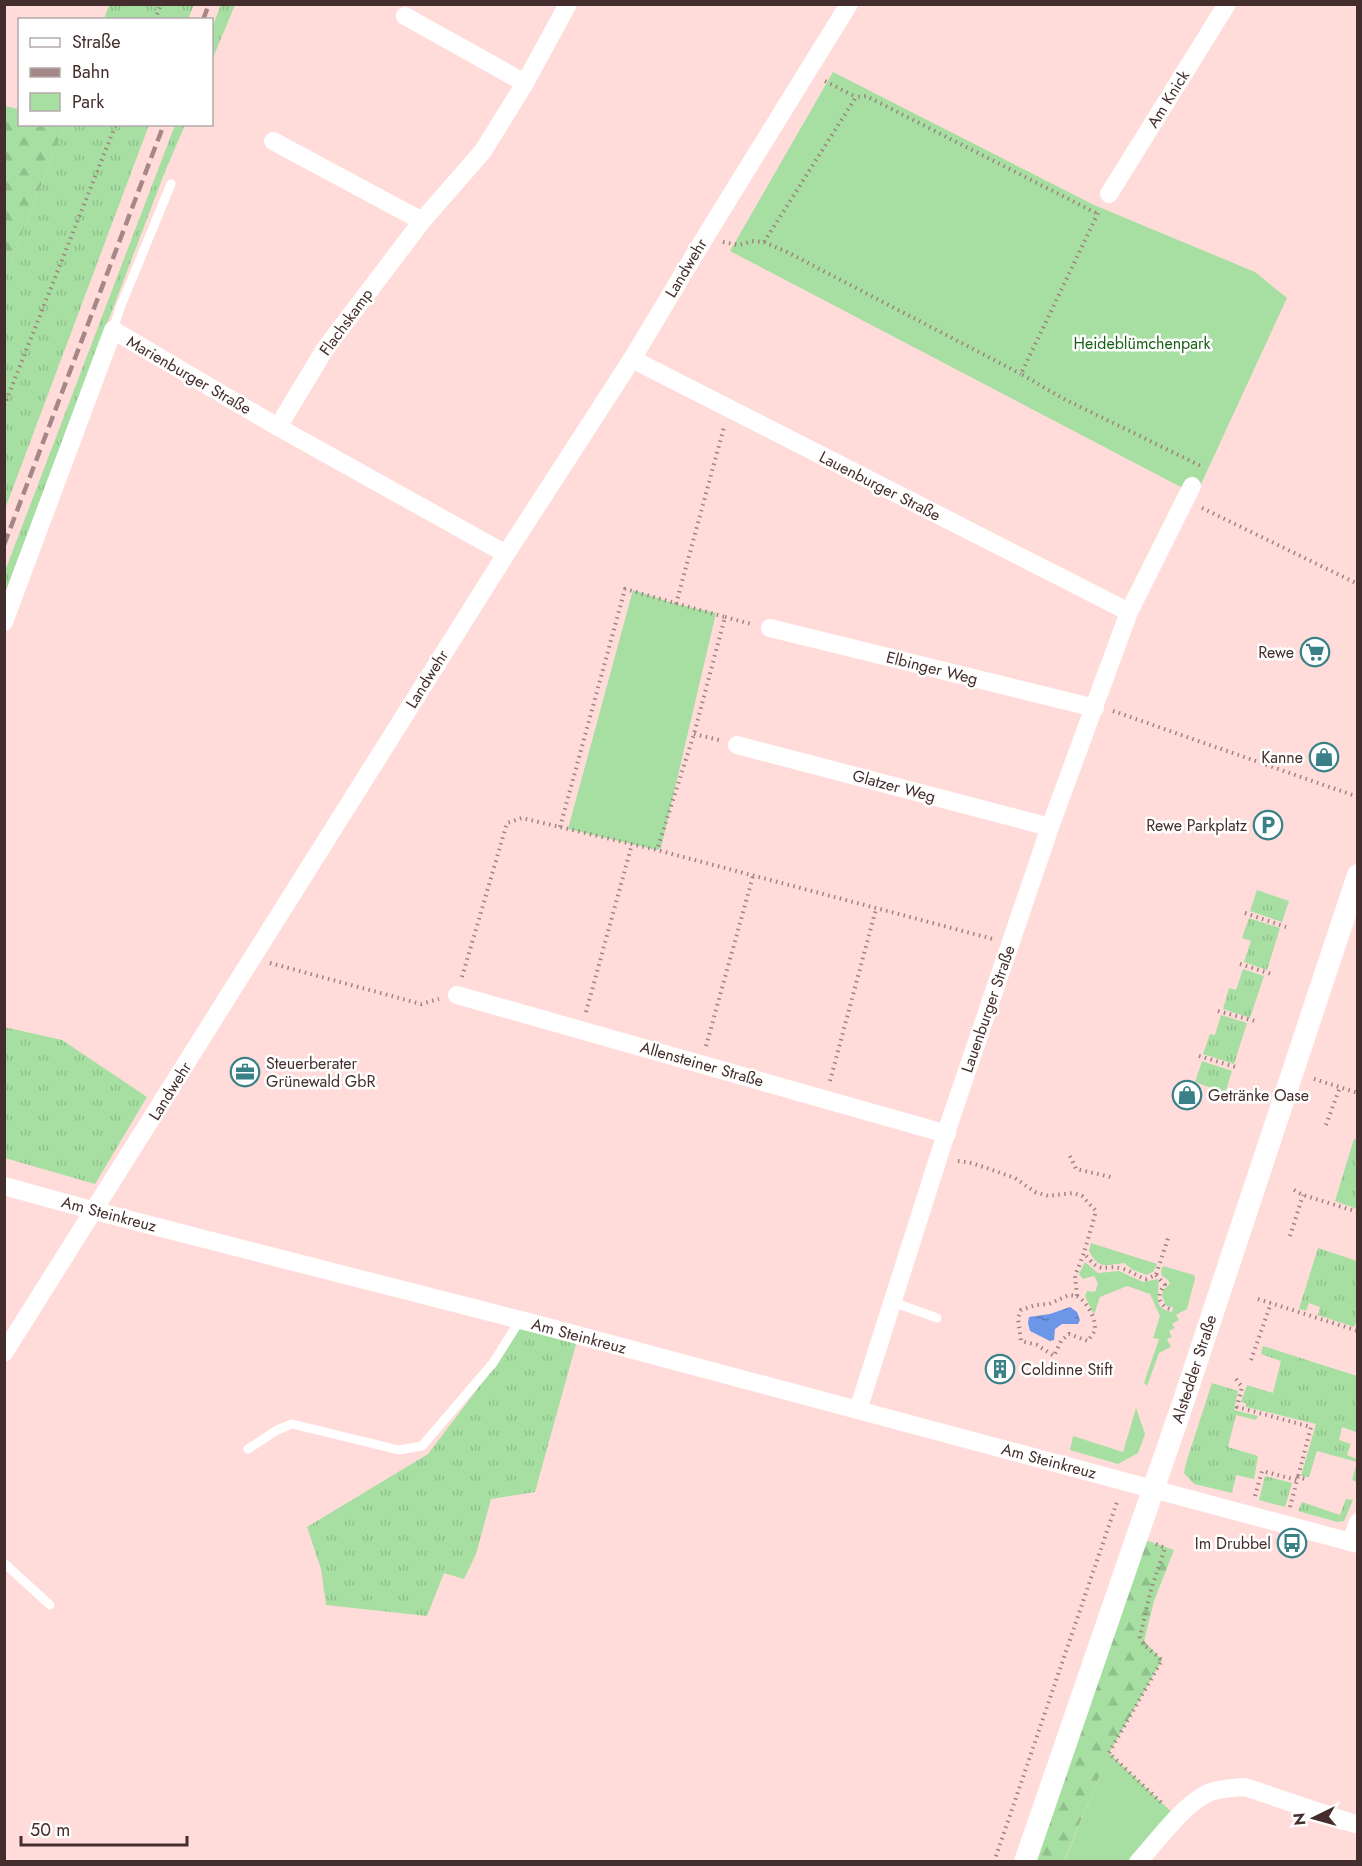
<svg xmlns="http://www.w3.org/2000/svg" width="1362" height="1866" viewBox="0 0 1362 1866" font-family="Jost,sans-serif">
<style>
.grass{fill:url(#grass-tufts)}
.forest{fill:url(#forest-firs)}
.green{fill:#a6dfa1}
.water{fill:url(#water-ripples)}
.lines{fill:none;stroke-linecap:round;stroke-linejoin:round}
.path{stroke:#9f8381;stroke-width:4;stroke-dasharray:1.5 4.5;stroke-linecap:butt}
.service{stroke:#fff;stroke-width:9}
.minor{stroke:#fff;stroke-width:18}
.tertiary{stroke:#fff;stroke-width:22}
.rail{stroke:#a48786;stroke-width:4.5;stroke-dasharray:12 6;stroke-linecap:butt}
.labels{text-anchor:middle;dominant-baseline:central;stroke-width:5;stroke-linejoin:round;paint-order:stroke}
.street-label{font-size:16px;fill:#442e2d;stroke:#fff}
.park-label{font-size:16px;fill:#185f16;stroke:#fff}
.poi-label{font-size:16px;fill:#442e2d;stroke:#fff;text-anchor:end}
</style>
<defs>
<pattern id="grass-tufts" width="24" height="20" patternUnits="userSpaceOnUse" patternTransform="scale(1.5)"><rect width="24" height="20" fill="#a6dfa1"/><path d="M3 7l-1-3M5 7V3M7 7l1-3M15 17l-1-3M17 17v-4M19 17l1-3" fill="none" stroke="#90c08b"/></pattern>
<pattern id="forest-firs" width="22" height="20" patternUnits="userSpaceOnUse" patternTransform="scale(1.5)"><rect width="22" height="20" fill="#a6dfa1"/><path d="M5 1l3.5 6h-7zM16 11l3.5 6h-7z" fill="#90c08b"/></pattern>
<pattern id="water-ripples" width="26" height="14" patternUnits="userSpaceOnUse" patternTransform="scale(1.5)"><rect width="26" height="14" fill="#6c96e7"/><path d="M2 4q2-2 4 0t4 0M15 11q2-2 4 0t4 0" fill="none" stroke="#5a7bbc"/></pattern>
</defs>
<rect width="100%" height="100%" fill="#ffdcda"/>
<g class="grass">
<polygon points="221,4 235,5 212,60 212,28"/>
<polygon points="109,5 109,4 194,5 188,19 104,19"/>
<polygon points="65,125 149,125 5,509 5,276"/>
<polygon points="175,125 185,125 164,174 5,593 5,571"/>
<polygon points="1257,890 1289,901 1282,922 1250,911"/>
<polygon points="1249,918 1280,928 1267,970 1244,962 1251,941 1242,938"/>
<polygon points="1243,969 1264,976 1250,1018 1223,1009 1229,988 1236,990"/>
<polygon points="1221,1015 1247,1023 1234,1064 1203,1054 1210,1034 1215,1035"/>
<polygon points="4,1027 62,1040 147,1097 95,1184 5,1158"/>
<polygon points="1202,1061 1232,1071 1225,1093 1195,1082"/>
<polygon points="1354,1139 1357,1140 1357,1209 1335,1201"/>
<polygon points="1318,1248 1357,1261 1357,1320 1354,1327 1318,1315 1320,1307 1309,1303 1306,1311 1299,1309"/>
<polygon points="523,1323 578,1337 535,1492 491,1499 476,1554 464,1579 444,1573 427,1616 326,1605 321,1569 307,1527 428,1454 498,1362"/>
<polygon points="1263,1346 1357,1376 1357,1427 1356,1432 1342,1427 1339,1440 1351,1444 1347,1455 1357,1459 1357,1482 1352,1480 1357,1462 1317,1451 1309,1477 1301,1476 1316,1424 1246,1407 1246,1403 1241,1402 1247,1385 1273,1393 1281,1361 1261,1354"/>
<polygon points="1212,1383 1238,1391 1234,1410 1258,1416 1256,1420 1236,1415 1228,1447 1258,1456 1254,1479 1236,1475 1232,1493 1194,1484 1184,1473 1186,1463"/>
<polygon points="1265,1476 1292,1483 1285,1507 1259,1500"/>
<polygon points="1346,1499 1353,1500 1344,1521 1337,1522 1298,1511 1302,1502 1340,1515"/>
</g>
<g class="forest">
<polygon points="4,106 19,109 20,124 65,125 5,276"/>
<polygon points="1137,1537 1174,1550 1154,1601 1144,1641 1162,1660 1109,1753 1064,1861 1025,1862"/>
</g>
<g class="green">
<polygon points="833,72 1094,205 1255,272 1287,298 1196,495 730,251"/>
<polygon points="633,590 676,604 716,613 661,848 657,850 568,829"/>
<path d="M1091,1243l66,21 -3,7 -7,4 -14,-5 -9,-7c-18,2 -25,7 -35,-12z"/>
<path d="M1085,1262l13,11 21,-2 24,11 15,-3c3,15 -8,29 14,33l1,-5 -7,-1 -4,-10 1,-6 7,-6 -2,-4 -6,-4 -1,-5 2,-5 31,9 1,4 -8,30 -11,6 3,5 -7,4 3,4 -6,3 3,6 -5,2 4,8 -12,6 -12,33 -3,-3 15,-44 -6,-1 7,-22 -10,-22 -23,-8 -27,11 -6,18 -9,-19 2,-5 8,1 3,-9 -4,-7 -11,3 -4,-5z"/>
<polygon points="1136,1408 1145,1434 1138,1453 1118,1464 1070,1450 1073,1436 1123,1452"/>
<polygon points="1109,1753 1178,1818 1138,1861 1064,1862"/>
</g>
<polygon class="water" points="1070,1307 1077,1312 1080,1320 1078,1324 1062,1324 1055,1329 1054,1340 1050,1341 1030,1331 1028,1323 1029,1317 1050,1314"/>
<g class="lines">
<g class="path">
<polyline points="155,20 161,4"/>
<polyline points="825,81 856,97"/>
<polyline points="1098,213 1021,374 1062,398 1201,466 1200,469"/>
<polyline points="723,242 739,245 752,241 764,242 787,252 1021,374"/>
<polyline points="764,242 856,97 866,96 1098,214"/>
<polyline points="4,406 116,124"/>
<polyline points="1202,508 1358,584"/>
<polyline points="676,604 724,427"/>
<polyline points="725,617 751,624"/>
<polyline points="1113,711 1358,797"/>
<polyline points="694,734 719,740"/>
<polyline points="560,827 625,589 725,617 694,734 657,850"/>
<polyline points="1245,913 1286,927"/>
<polyline points="270,963 421,1004 439,999"/>
<polyline points="1240,964 1271,974"/>
<polyline points="462,977 507,823 522,818 657,850 993,939"/>
<polyline points="1218,1011 1255,1021"/>
<polyline points="586,1012 632,844"/>
<polyline points="706,1046 753,876"/>
<polyline points="1199,1056 1239,1068"/>
<polyline points="1314,1079 1358,1093"/>
<polyline points="830,1081 876,909"/>
<polyline points="1326,1125 1340,1087"/>
<polyline points="1070,1156 1076,1169 1111,1177"/>
<polyline points="958,1161 972,1163 1015,1178 1035,1192 1048,1196 1073,1193 1082,1196 1096,1211 1084,1253"/>
<polyline points="1294,1190 1303,1195 1358,1212"/>
<polyline points="1290,1236 1303,1195"/>
<path d="M1156,1275l9,10c-9,10 -7,20 5,24"/>
<path d="M1077,1296c10,6 21,25 17,36 -2,3 -4,6 -6,9l-19,-7 -8,7 -7,15 -17,-11 -16,-4 -3,-23 3,-8 15,-5 13,-1 20,-9 8,1 -2,-20 9,-23c18,24 19,10 39,16 8,2 15,8 23,10l10,-4 13,-40"/>
<polyline points="1258,1299 1358,1331"/>
<polyline points="1251,1360 1271,1303"/>
<polyline points="1236,1379 1242,1387 1237,1407 1311,1427 1298,1477"/>
<polyline points="1255,1496 1262,1471 1297,1480"/>
<polyline points="1290,1507 1298,1477 1308,1480"/>
<polyline points="1156,1544 1165,1548 1150,1593 1140,1637 1144,1645 1162,1660 1109,1753 1164,1805"/>
<polyline points="994,1862 1118,1499"/>
</g>
<g class="service">
<polyline points="113,330 120,308 171,184"/>
<polyline points="893,1302 937,1318"/>
<polyline points="248,1449 277,1430 292,1424 399,1450 422,1446 493,1363 520,1320"/>
<polyline points="4,1563 50,1605"/>
</g>
<g class="minor">
<polyline points="405,16 525,83"/>
<polyline points="273,141 422,221"/>
<polyline points="1109,194 1227,4"/>
<polyline points="632,359 1129,612"/>
<polyline points="278,427 325,349 422,221 483,151 525,83 568,4"/>
<polyline points="4,622 113,330 278,427 506,554"/>
<polyline points="770,628 1095,708"/>
<polyline points="737,745 1050,827"/>
<polyline points="457,995 947,1134"/>
<polyline points="4,1186 95,1211 540,1325 1358,1544"/>
<polyline points="4,1353 506,554 632,359 707,234 849,4"/>
<polyline points="858,1410 951,1118 1050,827 1129,612 1192,486"/>
<polyline points="1351,1542 1358,1522"/>
<path d="M1138,1862c20,-22 45,-57 70,-69 12,-5 25,-5 37,-6l113,38"/>
</g>
<polyline class="tertiary" points="1025,1862 1185,1397 1358,875"/>
<g class="rail">
<polyline points="203,20 209,4"/>
<polyline points="4,545 164,124"/>
</g>
</g>
<defs>
<g id="supermarket-ring" transform="scale(1.5)"><circle r="9.5" fill="#fff" stroke="#398187" stroke-width="1.5"/><path d="M-6-5.5h2.5l.6 2H6L4.5 2H-2.5L-4.4-4H-6ZM-1.5 3.2a1.3 1.3 0 1 0 .1 0ZM3 3.2a1.3 1.3 0 1 0 .1 0Z" fill="#398187"/></g>
<g id="shop-ring" transform="scale(1.5)"><circle r="9.5" fill="#fff" stroke="#398187" stroke-width="1.5"/><path d="M-5-2.5h2.3a2.7 3.5 0 0 1 5.4 0H5L5.5 6h-11ZM-1.5-2.5h3a1.5 2.3 0 0 0-3 0Z" fill="#398187"/></g>
<g id="parking-ring" transform="scale(1.5)"><circle r="9.5" fill="#fff" stroke="#398187" stroke-width="1.5"/><path d="M-3.5-5.5H1a3.5 3.5 0 0 1 0 7H-1V5.5H-3.5ZM-1-3.4V-.6H.8a1.4 1.4 0 0 0 0-2.8Z" fill="#398187"/></g>
<g id="office-ring" transform="scale(1.5)"><circle r="9.5" fill="#fff" stroke="#398187" stroke-width="1.5"/><path d="M-6-3h4V-5.5h4V-3h4V5H-6ZM-1-4.5V-3h2v-1.5ZM-6 0V1H6V0Z" fill="#398187"/></g>
<g id="building-ring" transform="scale(1.5)"><circle r="9.5" fill="#fff" stroke="#398187" stroke-width="1.5"/><path d="M-4-6H4V6H1V3H-1V6H-4ZM-2.5-4.3h1.7v1.8h-1.7ZM.8-4.3h1.7v1.8H.8ZM-2.5-1h1.7V.8h-1.7ZM.8-1h1.7V.8H.8Z" fill="#398187"/></g>
<g id="bus-ring" transform="scale(1.5)"><circle r="9.5" fill="#fff" stroke="#398187" stroke-width="1.5"/><path d="M-5-6H5V4H4V6H2V4H-2V6H-4V4H-5ZM-3.5-4V0h7V-4ZM-3.5 1.2v1.5H-2V1.2ZM2 1.2v1.5H3.5V1.2Z" fill="#398187"/></g>
</defs>
<g fill-rule="evenodd">
<use href="#supermarket-ring" x="1315" y="652"/>
<use href="#shop-ring" x="1324" y="757"/>
<use href="#parking-ring" x="1268" y="825"/>
<use href="#office-ring" x="245" y="1072"/>
<use href="#shop-ring" x="1187" y="1095"/>
<use href="#building-ring" x="1000" y="1369"/>
<use href="#bus-ring" x="1292" y="1543"/>
</g>
<g class="labels">
<g class="street-label">
<text transform="translate(1168 99) rotate(-58)">Am Knick</text>
<text transform="translate(686 268) rotate(-59)">Landwehr</text>
<text transform="translate(346 322) rotate(-54)">Flachskamp</text>
<text transform="translate(189 375) rotate(30)">Marienburger Straße</text>
<text transform="translate(880 486) rotate(27)">Lauenburger Straße</text>
<text transform="translate(932 668) rotate(14)">Elbinger Weg</text>
<text transform="translate(427 679) rotate(-58)">Landwehr</text>
<text transform="translate(894 786) rotate(15)">Glatzer Weg</text>
<text transform="translate(988 1009) rotate(-71)">Lauenburger Straße</text>
<text transform="translate(702 1064) rotate(16)">Allensteiner Straße</text>
<text transform="translate(170 1091) rotate(-58)">Landwehr</text>
<text transform="translate(109 1214) rotate(15)">Am Steinkreuz</text>
<text transform="translate(579 1336) rotate(15)">Am Steinkreuz</text>
<text transform="translate(1194 1369) rotate(-72)">Alstedder Straße</text>
<text transform="translate(1049 1461) rotate(15)">Am Steinkreuz</text>
</g>
<g class="park-label">
<text x="1142" y="343">Heideblümchenpark</text>
</g>
<g class="poi-label">
<text x="1294" y="652">Rewe</text>
<text x="1303" y="757">Kanne</text>
<text x="1247" y="825">Rewe Parkplatz</text>
<text x="266" y="1063" text-anchor="start">Steuerberater<tspan x="266" dy="18">Grünewald GbR</tspan></text>
<text x="1208" y="1095" text-anchor="start">Getränke Oase</text>
<text x="1021" y="1369" text-anchor="start">Coldinne Stift</text>
<text x="1271" y="1543">Im Drubbel</text>
</g>
</g>
<rect width="1362" height="1866" fill="none" stroke="#442e2d" stroke-width="12"/>
<rect x="18" y="18" width="195" height="108" fill="#ffffff" stroke="#b4abab" stroke-width="1.5"/>
<rect x="30" y="38" width="30" height="9" fill="#ffffff" stroke="#b4abab" stroke-width="1.5"/>
<text x="72" y="48" font-size="18" fill="#442e2d">Straße</text>
<rect x="30" y="68" width="30" height="9" fill="#a48786" stroke="#b4abab" stroke-width="1.5"/>
<text x="72" y="78" font-size="18" fill="#442e2d">Bahn</text>
<rect x="30" y="93" width="30" height="18" fill="#a6dfa1" stroke="#b4abab" stroke-width="1.5"/>
<text x="72" y="108" font-size="18" fill="#442e2d">Park</text>
<g transform="translate(1314 1818) rotate(265)" stroke="#ffffff" stroke-width="4.5" paint-order="stroke">
<path d="M0-4.5L10 22L0 15L-10 22Z" fill="#442e2d"/>
<text y="-9" font-size="16" font-weight="bold" text-anchor="middle" fill="#442e2d">N</text>
</g>
<path d="M21 1836v9h166v-9" fill="none" stroke="#442e2d" stroke-width="3"/>
<text x="30" y="1836" font-size="18" fill="#442e2d" stroke="#ffffff" stroke-width="4.5" paint-order="stroke">50 m</text>
</svg>
